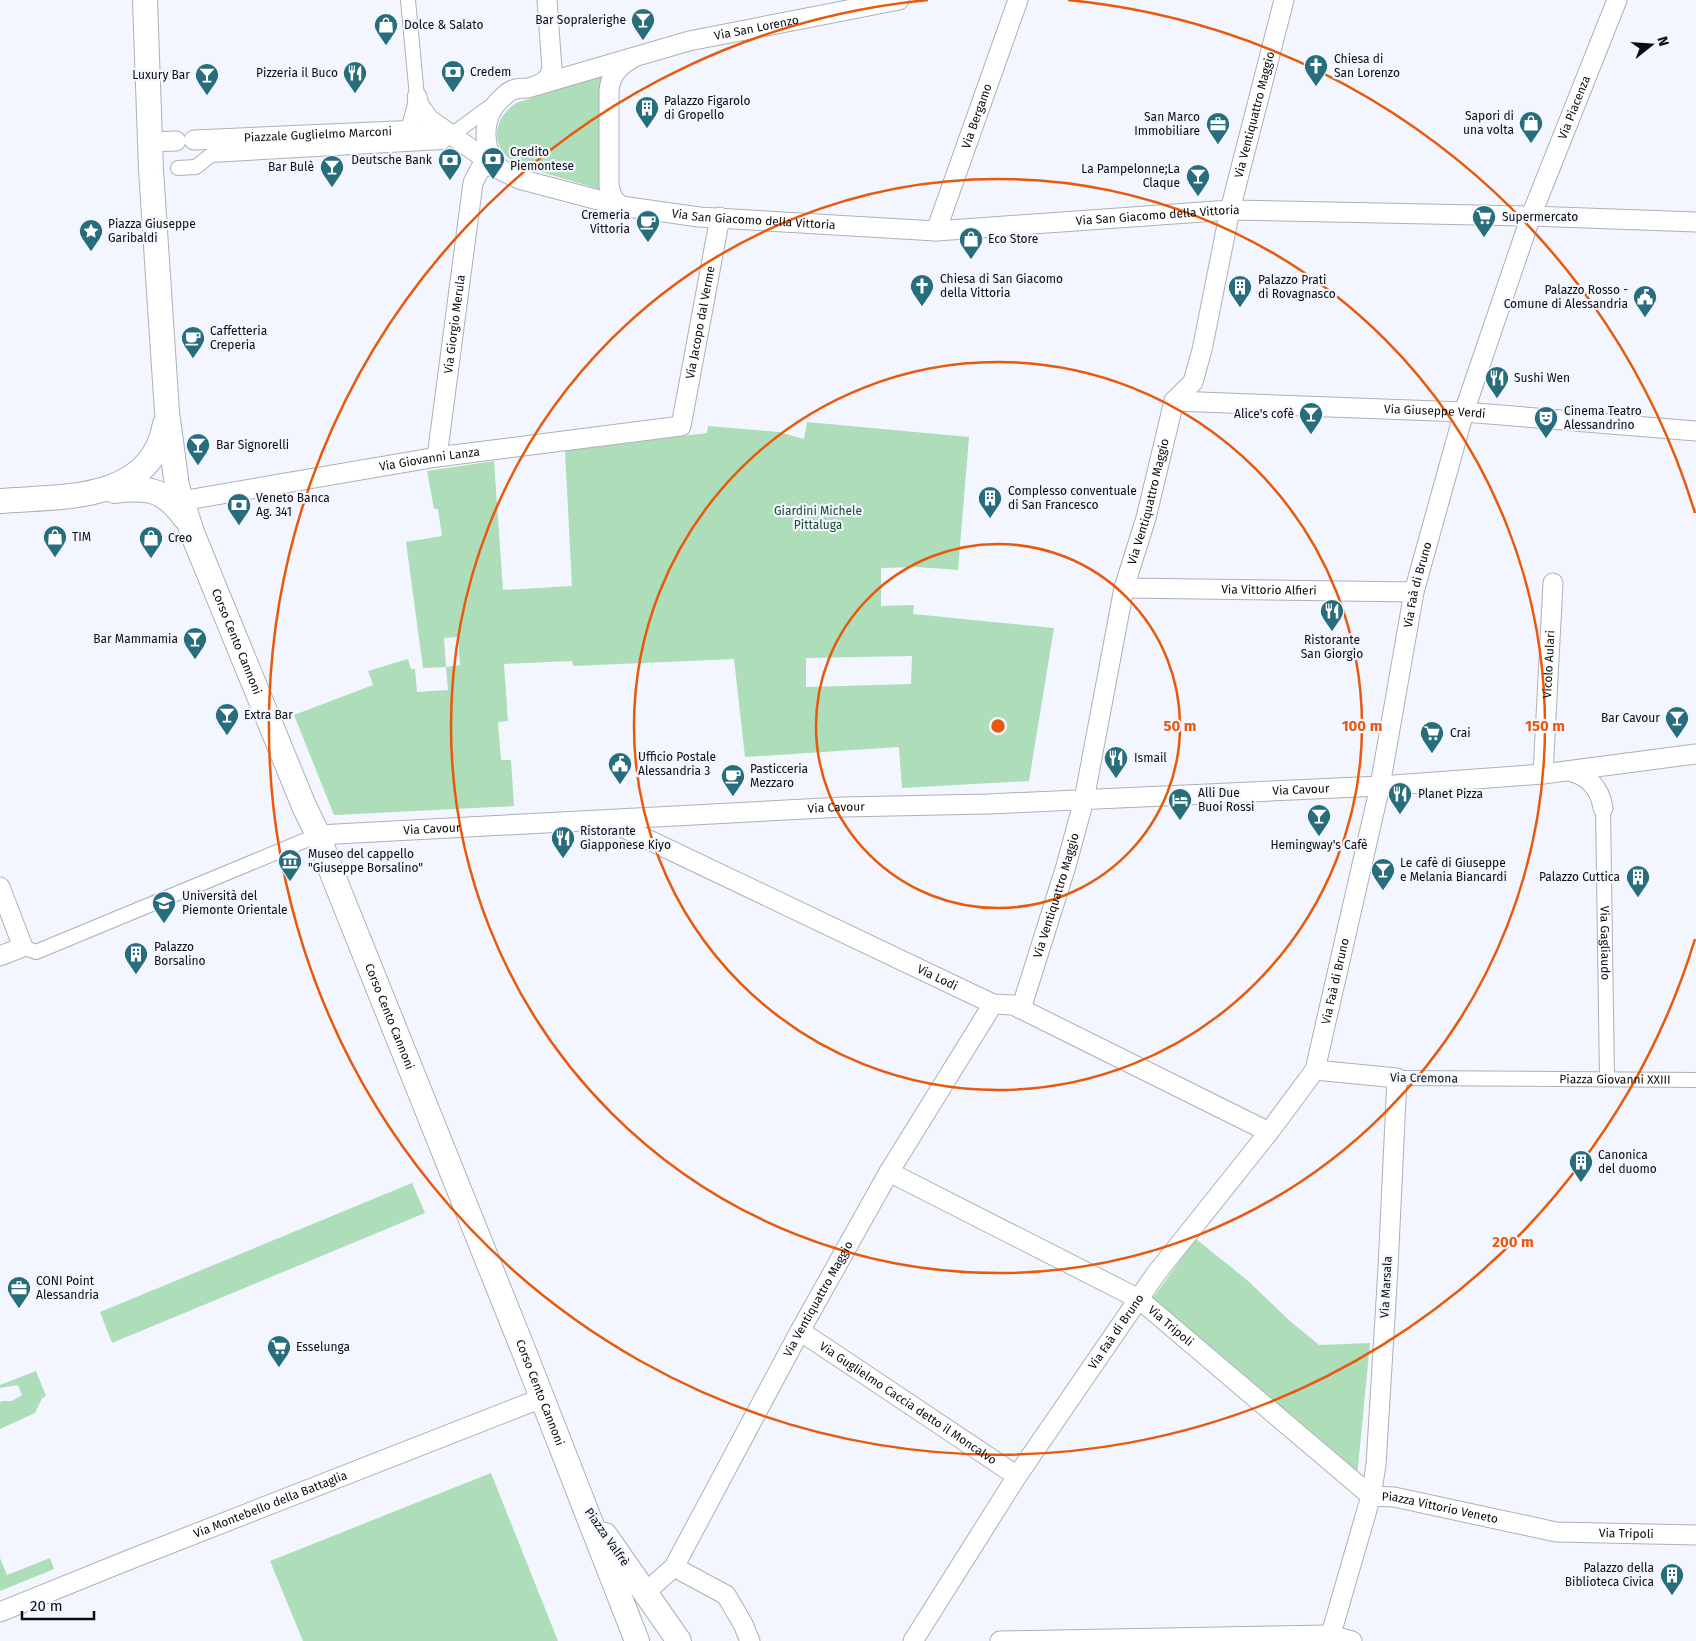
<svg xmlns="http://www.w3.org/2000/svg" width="1696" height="1641" viewBox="0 0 1696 1641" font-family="'Fira Sans',sans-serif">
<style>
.green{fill:#adddb9;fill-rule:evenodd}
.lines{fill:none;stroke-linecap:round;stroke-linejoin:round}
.pedestrian-casing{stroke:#adb0b9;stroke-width:16}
.minor-casing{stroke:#adb0b9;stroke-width:21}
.tertiary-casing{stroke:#adb0b9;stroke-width:26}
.pedestrian{stroke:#fff;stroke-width:14}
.minor{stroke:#fff;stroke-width:19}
.tertiary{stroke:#fff;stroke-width:24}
.ring{fill:none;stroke:#e8590c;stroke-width:2.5}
.labels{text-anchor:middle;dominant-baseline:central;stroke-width:4.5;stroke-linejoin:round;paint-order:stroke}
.poi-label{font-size:12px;fill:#0c0d10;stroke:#f3f6fe;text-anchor:start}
.street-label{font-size:12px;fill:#0c0d10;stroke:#f3f6fe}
.park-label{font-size:12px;fill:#174e2b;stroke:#f3f6fe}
.centre{fill:#e8590c;stroke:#f3f6fe;stroke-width:2.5}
.ring-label{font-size:15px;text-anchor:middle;font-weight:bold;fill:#e8590c;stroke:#f3f6fe;stroke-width:4.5;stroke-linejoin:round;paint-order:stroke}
</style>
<rect width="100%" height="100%" fill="#f3f6fe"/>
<g class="green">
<path d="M603,75l-1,115 -81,-24c-30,-14 -32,-44 -5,-63z"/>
<path d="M807,422l162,15 -11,133 -41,-3 -36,1v38l33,-1 -1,9 141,14 -25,153 -127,7 -3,-41 -154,10 -11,-98 -161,7 -1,-5 -68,3 4,57 -10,1 3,38h10l3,46 -180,9 -40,-100 79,-30 -5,-14 40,-12 3,10h4l2,23 31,-2 -2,-23 -23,1 -17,-126 36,-6 -4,-27h-4l-7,-38 67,-10 9,129 69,-4 -7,-135 142,-18 1,-7 71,6 25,7zM458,637l2,28 -14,2 -2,-29zM912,656l-1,28 -105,3v-29z"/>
<polygon points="412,1183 425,1213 112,1343 100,1312"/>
<polygon points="1196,1239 1247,1280 1290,1321 1319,1345 1370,1343 1357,1477 1152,1299"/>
<polygon points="36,1371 46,1396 42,1398 35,1413 0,1429 0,1402 3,1401 12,1401 22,1395 18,1385 0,1388 0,1385"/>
<polygon points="491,1473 558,1641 303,1641 270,1561"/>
<polygon points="0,1558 7,1575 50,1558 54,1569 0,1591"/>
</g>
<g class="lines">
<g class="pedestrian-casing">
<g id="pedestrian">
<polyline points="406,137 417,97 408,0"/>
<polyline points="178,168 196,167 211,155 442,142 495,103"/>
<path id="s1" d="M1603,808l4,270"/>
<polyline points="23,947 36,952 318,835"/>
<path id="s2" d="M1397,1078l299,2"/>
</g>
</g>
<g class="minor-casing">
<g id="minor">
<polyline points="538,85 548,79 552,69 547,0"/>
<polyline points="417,97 419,105 429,119 494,165"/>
<path id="s3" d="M194,140l248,-11"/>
<polyline points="150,142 176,141"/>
<path id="s4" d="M505,172c-25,-18 -25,-56 -2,-75 3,-3 8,-7 13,-8 3,-1 8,-1 12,-1l161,-47 210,-41"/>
<path d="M621,206l-8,-7 -4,-13v-95c1,-14 8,-24 21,-31"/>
<path id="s5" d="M936,231l82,-231"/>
<path id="s6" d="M1174,401l290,11 232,19"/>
<path id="s7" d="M437,457l36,-274 7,-14 10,-4 29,14 102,27 78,11 237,14 294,-21 301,6 165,6"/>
<path id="s8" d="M181,501l256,-44 244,-31 39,-209"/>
<path id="s9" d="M1124,588l290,4"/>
<path d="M1568,771c20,4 32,17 35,37"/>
<path id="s10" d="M1543,774l10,-191"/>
<path id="s11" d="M607,820l386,184 20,1 256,127"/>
<path id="s12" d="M318,835l525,-28 145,-3 392,-18 163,-12 153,-20"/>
<polyline points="0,887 23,947 0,956"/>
<path id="s13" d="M1021,1009l45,-143 18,-66 40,-212 22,-70 28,-117 19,-19 9,-32 28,-140 54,-210"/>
<polyline points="1315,1070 1397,1078 1388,1268 1376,1465 1371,1496"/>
<path id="s14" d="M889,1172l250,127 232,197"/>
<path id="s15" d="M800,1331l217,145"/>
<polyline points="674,1567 726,1595 743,1624 750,1641"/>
<path id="s16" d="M646,1592l28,-25 126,-236 89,-159 104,-168"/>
<path id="s17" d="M0,1612l131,-53 411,-161"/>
<path id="s18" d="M913,1641l104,-165 138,-201 114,-143 46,-62 65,-284 34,-194 50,-180 67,-196 86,-216"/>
<polyline points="1000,1641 1329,1635 1352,1641"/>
<path id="s19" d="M1329,1641l42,-145 23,1 162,35 140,3"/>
</g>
</g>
<g class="tertiary-casing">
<g id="tertiary">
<path id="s20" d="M145,0l6,170 16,242 10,74 16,49 111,271 14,29 16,43 189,471 114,292"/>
<path d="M114,491c34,-4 49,-3 71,27"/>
<path d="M0,501c62,-5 151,2 165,-77"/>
<polyline points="605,1535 679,1641"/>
</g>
</g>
<use href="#pedestrian" class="pedestrian"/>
<use href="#minor" class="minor"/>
<use href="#tertiary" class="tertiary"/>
</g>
<g class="ring">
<circle cx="998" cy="726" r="182"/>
<circle cx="998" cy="726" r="364"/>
<circle cx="998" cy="726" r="547"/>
<path d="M1695 939A729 729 0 1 1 928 0M1068 0A729 729 0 0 1 1695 513"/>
</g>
<defs>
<g id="bar-pin" transform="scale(1.25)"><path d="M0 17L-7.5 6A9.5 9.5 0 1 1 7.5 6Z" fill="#286d7c" stroke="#f3f6fe"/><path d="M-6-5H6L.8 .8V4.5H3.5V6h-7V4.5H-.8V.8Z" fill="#fff"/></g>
<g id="shop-pin" transform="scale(1.25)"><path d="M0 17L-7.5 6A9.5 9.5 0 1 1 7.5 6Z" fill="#286d7c" stroke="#f3f6fe"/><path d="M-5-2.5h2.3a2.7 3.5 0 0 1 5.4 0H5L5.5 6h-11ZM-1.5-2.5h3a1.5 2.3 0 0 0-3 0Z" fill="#fff"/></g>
<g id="church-pin" transform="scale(1.25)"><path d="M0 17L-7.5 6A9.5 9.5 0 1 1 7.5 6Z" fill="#286d7c" stroke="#f3f6fe"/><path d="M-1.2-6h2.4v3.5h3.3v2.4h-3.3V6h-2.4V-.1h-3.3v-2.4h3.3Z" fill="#fff"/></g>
<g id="bank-pin" transform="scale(1.25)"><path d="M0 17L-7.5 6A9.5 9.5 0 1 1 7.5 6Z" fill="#286d7c" stroke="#f3f6fe"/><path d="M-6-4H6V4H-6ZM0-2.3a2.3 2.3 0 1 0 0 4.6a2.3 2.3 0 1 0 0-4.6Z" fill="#fff"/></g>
<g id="restaurant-pin" transform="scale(1.25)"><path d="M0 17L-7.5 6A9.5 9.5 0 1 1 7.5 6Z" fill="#286d7c" stroke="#f3f6fe"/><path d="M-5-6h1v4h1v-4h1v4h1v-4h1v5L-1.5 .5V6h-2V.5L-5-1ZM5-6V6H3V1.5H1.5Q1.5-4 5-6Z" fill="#fff"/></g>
<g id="building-pin" transform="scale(1.25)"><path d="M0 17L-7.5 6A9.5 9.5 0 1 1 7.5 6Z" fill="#286d7c" stroke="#f3f6fe"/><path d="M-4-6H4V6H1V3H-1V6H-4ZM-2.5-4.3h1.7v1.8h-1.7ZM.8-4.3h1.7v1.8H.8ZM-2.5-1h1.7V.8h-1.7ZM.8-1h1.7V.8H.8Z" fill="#fff"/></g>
<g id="office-pin" transform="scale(1.25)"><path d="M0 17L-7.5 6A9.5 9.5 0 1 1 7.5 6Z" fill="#286d7c" stroke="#f3f6fe"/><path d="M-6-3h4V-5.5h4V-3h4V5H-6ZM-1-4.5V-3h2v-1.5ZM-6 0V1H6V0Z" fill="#fff"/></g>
<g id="supermarket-pin" transform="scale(1.25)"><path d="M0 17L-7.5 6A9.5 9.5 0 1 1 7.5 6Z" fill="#286d7c" stroke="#f3f6fe"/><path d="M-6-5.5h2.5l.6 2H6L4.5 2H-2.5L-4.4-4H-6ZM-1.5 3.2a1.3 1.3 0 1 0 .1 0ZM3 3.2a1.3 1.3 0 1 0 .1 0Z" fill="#fff"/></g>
<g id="cafe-pin" transform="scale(1.25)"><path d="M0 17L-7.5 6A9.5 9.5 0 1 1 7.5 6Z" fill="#286d7c" stroke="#f3f6fe"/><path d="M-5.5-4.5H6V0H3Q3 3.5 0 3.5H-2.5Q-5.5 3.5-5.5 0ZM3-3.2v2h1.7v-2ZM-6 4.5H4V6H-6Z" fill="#fff"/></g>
<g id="sight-pin" transform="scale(1.25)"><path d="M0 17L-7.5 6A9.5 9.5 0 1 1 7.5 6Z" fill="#286d7c" stroke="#f3f6fe"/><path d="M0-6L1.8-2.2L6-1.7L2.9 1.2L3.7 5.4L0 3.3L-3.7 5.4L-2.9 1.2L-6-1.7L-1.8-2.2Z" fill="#fff"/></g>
<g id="civic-pin" transform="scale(1.25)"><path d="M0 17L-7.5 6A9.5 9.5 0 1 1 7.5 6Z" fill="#286d7c" stroke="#f3f6fe"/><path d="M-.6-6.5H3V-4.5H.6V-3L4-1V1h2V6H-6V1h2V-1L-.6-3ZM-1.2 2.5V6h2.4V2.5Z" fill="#fff"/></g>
<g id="theatre-pin" transform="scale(1.25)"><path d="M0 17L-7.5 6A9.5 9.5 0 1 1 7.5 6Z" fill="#286d7c" stroke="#f3f6fe"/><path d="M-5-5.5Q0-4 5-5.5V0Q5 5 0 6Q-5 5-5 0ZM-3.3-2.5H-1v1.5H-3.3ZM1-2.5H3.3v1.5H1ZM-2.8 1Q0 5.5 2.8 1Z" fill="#fff"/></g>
<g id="hotel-pin" transform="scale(1.25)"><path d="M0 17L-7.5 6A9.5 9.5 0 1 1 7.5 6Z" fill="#286d7c" stroke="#f3f6fe"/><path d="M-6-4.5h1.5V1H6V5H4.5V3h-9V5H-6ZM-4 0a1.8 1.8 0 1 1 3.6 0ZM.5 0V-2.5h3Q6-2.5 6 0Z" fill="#fff"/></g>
<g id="museum-pin" transform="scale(1.25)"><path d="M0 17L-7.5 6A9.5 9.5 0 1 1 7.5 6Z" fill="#286d7c" stroke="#f3f6fe"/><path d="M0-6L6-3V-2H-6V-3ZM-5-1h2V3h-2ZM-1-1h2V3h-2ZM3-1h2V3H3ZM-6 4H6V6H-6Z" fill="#fff"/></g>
<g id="university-pin" transform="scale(1.25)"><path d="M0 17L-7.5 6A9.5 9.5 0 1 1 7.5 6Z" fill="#286d7c" stroke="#f3f6fe"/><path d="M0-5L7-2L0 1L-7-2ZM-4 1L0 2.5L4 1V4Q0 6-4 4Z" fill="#fff"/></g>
</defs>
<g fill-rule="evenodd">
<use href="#bar-pin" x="643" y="20"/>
<use href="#shop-pin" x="386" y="25"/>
<use href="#church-pin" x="1316" y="66"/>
<use href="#bank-pin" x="453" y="72"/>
<use href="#restaurant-pin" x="355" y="73"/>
<use href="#bar-pin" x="207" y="75"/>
<use href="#building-pin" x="647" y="108"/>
<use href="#shop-pin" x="1531" y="123"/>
<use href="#office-pin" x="1218" y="124"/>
<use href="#bank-pin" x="493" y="159"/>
<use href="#bank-pin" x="450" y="160"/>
<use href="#bar-pin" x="332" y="167"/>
<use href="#bar-pin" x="1198" y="176"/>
<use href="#supermarket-pin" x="1484" y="217"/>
<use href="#cafe-pin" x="648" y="222"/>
<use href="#sight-pin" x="91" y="231"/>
<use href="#shop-pin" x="971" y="239"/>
<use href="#church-pin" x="922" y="286"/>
<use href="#building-pin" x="1240" y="287"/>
<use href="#civic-pin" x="1645" y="297"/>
<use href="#cafe-pin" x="193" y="338"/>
<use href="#restaurant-pin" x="1497" y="378"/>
<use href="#bar-pin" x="1311" y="414"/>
<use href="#theatre-pin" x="1546" y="418"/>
<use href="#bar-pin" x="198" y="445"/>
<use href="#building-pin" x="990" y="498"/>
<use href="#bank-pin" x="239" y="505"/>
<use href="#shop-pin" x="55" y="537"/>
<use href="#shop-pin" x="151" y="538"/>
<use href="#restaurant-pin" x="1332" y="611"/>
<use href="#bar-pin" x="195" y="639"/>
<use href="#bar-pin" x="227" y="715"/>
<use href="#bar-pin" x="1677" y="718"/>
<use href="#supermarket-pin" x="1432" y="733"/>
<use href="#restaurant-pin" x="1116" y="758"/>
<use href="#civic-pin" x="620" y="764"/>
<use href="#cafe-pin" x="733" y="776"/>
<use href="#restaurant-pin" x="1400" y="794"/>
<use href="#hotel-pin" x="1180" y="800"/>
<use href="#bar-pin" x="1319" y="816"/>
<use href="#restaurant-pin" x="563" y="838"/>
<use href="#museum-pin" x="290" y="861"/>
<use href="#bar-pin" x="1383" y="870"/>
<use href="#building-pin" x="1638" y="877"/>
<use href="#university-pin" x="164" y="903"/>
<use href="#building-pin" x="136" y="954"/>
<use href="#building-pin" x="1581" y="1162"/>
<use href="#office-pin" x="19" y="1288"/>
<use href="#supermarket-pin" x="279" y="1347"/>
<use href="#building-pin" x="1672" y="1575"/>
</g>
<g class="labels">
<g class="poi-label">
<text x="626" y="20" text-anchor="end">Bar Sopralerighe</text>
<text x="404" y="25">Dolce &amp; Salato</text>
<text x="1334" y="59">Chiesa di<tspan x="1334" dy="14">San Lorenzo</tspan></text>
<text x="470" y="72">Credem</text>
<text x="338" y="73" text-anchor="end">Pizzeria il Buco</text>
<text x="190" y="75" text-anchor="end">Luxury Bar</text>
<text x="664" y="101">Palazzo Figarolo<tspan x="664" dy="14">di Gropello</tspan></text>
<text x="1514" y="116" text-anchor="end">Sapori di<tspan x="1514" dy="14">una volta</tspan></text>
<text x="1200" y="117" text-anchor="end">San Marco<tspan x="1200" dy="14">Immobiliare</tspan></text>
<text x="510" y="152">Credito<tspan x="510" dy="14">Piemontese</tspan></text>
<text x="432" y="160" text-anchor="end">Deutsche Bank</text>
<text x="314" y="167" text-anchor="end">Bar Bulè</text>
<text x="1180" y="169" text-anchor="end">La Pampelonne;La<tspan x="1180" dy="14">Claque</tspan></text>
<text x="630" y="215" text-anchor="end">Cremeria<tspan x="630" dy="14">Vittoria</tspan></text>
<text x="1502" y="217">Supermercato</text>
<text x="108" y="224">Piazza Giuseppe<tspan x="108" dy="14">Garibaldi</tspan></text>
<text x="988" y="239">Eco Store</text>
<text x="940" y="279">Chiesa di San Giacomo<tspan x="940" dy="14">della Vittoria</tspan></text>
<text x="1258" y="280">Palazzo Prati<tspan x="1258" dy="14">di Rovagnasco</tspan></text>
<text x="1628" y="290" text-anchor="end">Palazzo Rosso -<tspan x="1628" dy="14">Comune di Alessandria</tspan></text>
<text x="210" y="331">Caffetteria<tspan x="210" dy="14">Creperia</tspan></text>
<text x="1514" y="378">Sushi Wen</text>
<text x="1564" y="411">Cinema Teatro<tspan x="1564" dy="14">Alessandrino</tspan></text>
<text x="1294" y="414" text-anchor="end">Alice's cofè</text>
<text x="216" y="445">Bar Signorelli</text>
<text x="1008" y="491">Complesso conventuale<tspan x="1008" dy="14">di San Francesco</tspan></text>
<text x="256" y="498">Veneto Banca<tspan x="256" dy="14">Ag. 341</tspan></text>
<text x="72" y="537">TIM</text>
<text x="168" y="538">Creo</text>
<text x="178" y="639" text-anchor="end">Bar Mammamia</text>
<text x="1332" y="640" text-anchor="middle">Ristorante<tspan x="1332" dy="14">San Giorgio</tspan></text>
<text x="244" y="715">Extra Bar</text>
<text x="1660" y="718" text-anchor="end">Bar Cavour</text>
<text x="1450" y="733">Crai</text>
<text x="638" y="757">Ufficio Postale<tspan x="638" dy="14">Alessandria 3</tspan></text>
<text x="1134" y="758">Ismail</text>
<text x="750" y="769">Pasticceria<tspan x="750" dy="14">Mezzaro</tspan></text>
<text x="1198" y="793">Alli Due<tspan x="1198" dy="14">Buoi Rossi</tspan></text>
<text x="1418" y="794">Planet Pizza</text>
<text x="580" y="831">Ristorante<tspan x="580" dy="14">Giapponese Kiyo</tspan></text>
<text x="1319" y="845" text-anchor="middle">Hemingway's Cafè</text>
<text x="308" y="854">Museo del cappello<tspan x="308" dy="14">"Giuseppe Borsalino"</tspan></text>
<text x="1400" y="863">Le cafè di Giuseppe<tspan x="1400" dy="14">e Melania Biancardi</tspan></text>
<text x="1620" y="877" text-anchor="end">Palazzo Cuttica</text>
<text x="182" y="896">Università del<tspan x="182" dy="14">Piemonte Orientale</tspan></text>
<text x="154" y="947">Palazzo<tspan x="154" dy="14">Borsalino</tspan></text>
<text x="1598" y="1155">Canonica<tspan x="1598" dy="14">del duomo</tspan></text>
<text x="36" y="1281">CONI Point<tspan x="36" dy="14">Alessandria</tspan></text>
<text x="296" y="1347">Esselunga</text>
<text x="1654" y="1568" text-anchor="end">Palazzo della<tspan x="1654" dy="14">Biblioteca Civica</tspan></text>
</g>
<g class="street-label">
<text stroke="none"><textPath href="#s4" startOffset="350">Via San Lorenzo</textPath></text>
<text stroke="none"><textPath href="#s18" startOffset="1698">Via Piacenza</textPath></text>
<text stroke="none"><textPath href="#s5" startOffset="122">Via Bergamo</textPath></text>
<text stroke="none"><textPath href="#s13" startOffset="929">Via Ventiquattro Maggio</textPath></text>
<text stroke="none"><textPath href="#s3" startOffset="124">Piazzale Guglielmo Marconi</textPath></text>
<text stroke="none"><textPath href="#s7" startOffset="979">Via San Giacomo della Vittoria</textPath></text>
<text stroke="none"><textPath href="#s7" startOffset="574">Via San Giacomo della Vittoria</textPath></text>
<text stroke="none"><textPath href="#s8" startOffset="611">Via Jacopo dal Verme</textPath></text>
<text stroke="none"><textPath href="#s7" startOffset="134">Via Giorgio Merula</textPath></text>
<text stroke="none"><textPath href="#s6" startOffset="261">Via Giuseppe Verdi</textPath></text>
<text stroke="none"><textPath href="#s8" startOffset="252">Via Giovanni Lanza</textPath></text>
<text stroke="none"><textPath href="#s13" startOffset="524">Via Ventiquattro Maggio</textPath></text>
<text stroke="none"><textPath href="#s18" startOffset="1195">Via Faà di Bruno</textPath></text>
<text stroke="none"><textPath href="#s9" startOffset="145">Via Vittorio Alfieri</textPath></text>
<text stroke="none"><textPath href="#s20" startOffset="654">Corso Cento Cannoni</textPath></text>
<text stroke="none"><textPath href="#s10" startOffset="110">Vicolo Aulari</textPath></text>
<text stroke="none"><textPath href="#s12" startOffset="984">Via Cavour</textPath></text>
<text stroke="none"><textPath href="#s12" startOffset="519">Via Cavour</textPath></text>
<text stroke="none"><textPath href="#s12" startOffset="114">Via Cavour</textPath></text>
<text stroke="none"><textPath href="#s13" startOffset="119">Via Ventiquattro Maggio</textPath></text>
<text stroke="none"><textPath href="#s1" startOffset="135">Via Gagliaudo</textPath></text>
<text stroke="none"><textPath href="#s11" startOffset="366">Via Lodi</textPath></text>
<text stroke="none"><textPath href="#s18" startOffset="790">Via Faà di Bruno</textPath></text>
<text stroke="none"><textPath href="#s20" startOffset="1059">Corso Cento Cannoni</textPath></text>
<text transform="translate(1424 1078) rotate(1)">Via Cremona</text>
<text stroke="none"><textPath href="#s2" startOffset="218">Piazza Giovanni XXIII</textPath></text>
<text transform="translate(1386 1287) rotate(-87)">Via Marsala</text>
<text stroke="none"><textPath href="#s16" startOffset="342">Via Ventiquattro Maggio</textPath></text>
<text stroke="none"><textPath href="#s14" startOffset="322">Via Tripoli</textPath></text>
<text stroke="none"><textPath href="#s18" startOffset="370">Via Faà di Bruno</textPath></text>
<text stroke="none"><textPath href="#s20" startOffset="1464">Corso Cento Cannoni</textPath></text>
<text stroke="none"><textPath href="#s15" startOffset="130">Via Guglielmo Caccia detto il Moncalvo</textPath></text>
<text stroke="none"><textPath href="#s17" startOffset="291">Via Montebello della Battaglia</textPath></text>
<text stroke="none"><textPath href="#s19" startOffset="221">Piazza Vittorio Veneto</textPath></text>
<text stroke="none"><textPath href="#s19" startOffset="410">Via Tripoli</textPath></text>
<text transform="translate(607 1537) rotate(55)">Piazza Valfrè</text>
</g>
<g class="park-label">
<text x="818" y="511">Giardini Michele<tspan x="818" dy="14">Pittaluga</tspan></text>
</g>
</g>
<circle cx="998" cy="726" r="8" class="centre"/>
<g class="ring-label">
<text x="1180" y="731">50 m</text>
<text x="1362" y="731">100 m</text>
<text x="1545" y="731">150 m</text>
<text x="1513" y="1247">200 m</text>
</g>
<g transform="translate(1651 45) rotate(73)" stroke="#f3f6fe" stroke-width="4" paint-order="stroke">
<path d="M0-4L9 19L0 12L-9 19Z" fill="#0c0d10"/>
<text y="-8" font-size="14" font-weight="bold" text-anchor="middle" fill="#0c0d10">N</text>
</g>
<path d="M22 1611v8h72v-8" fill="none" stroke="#0c0d10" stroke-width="2.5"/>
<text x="30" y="1611" font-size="15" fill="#0c0d10" stroke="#f3f6fe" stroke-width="4" paint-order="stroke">20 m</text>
</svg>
